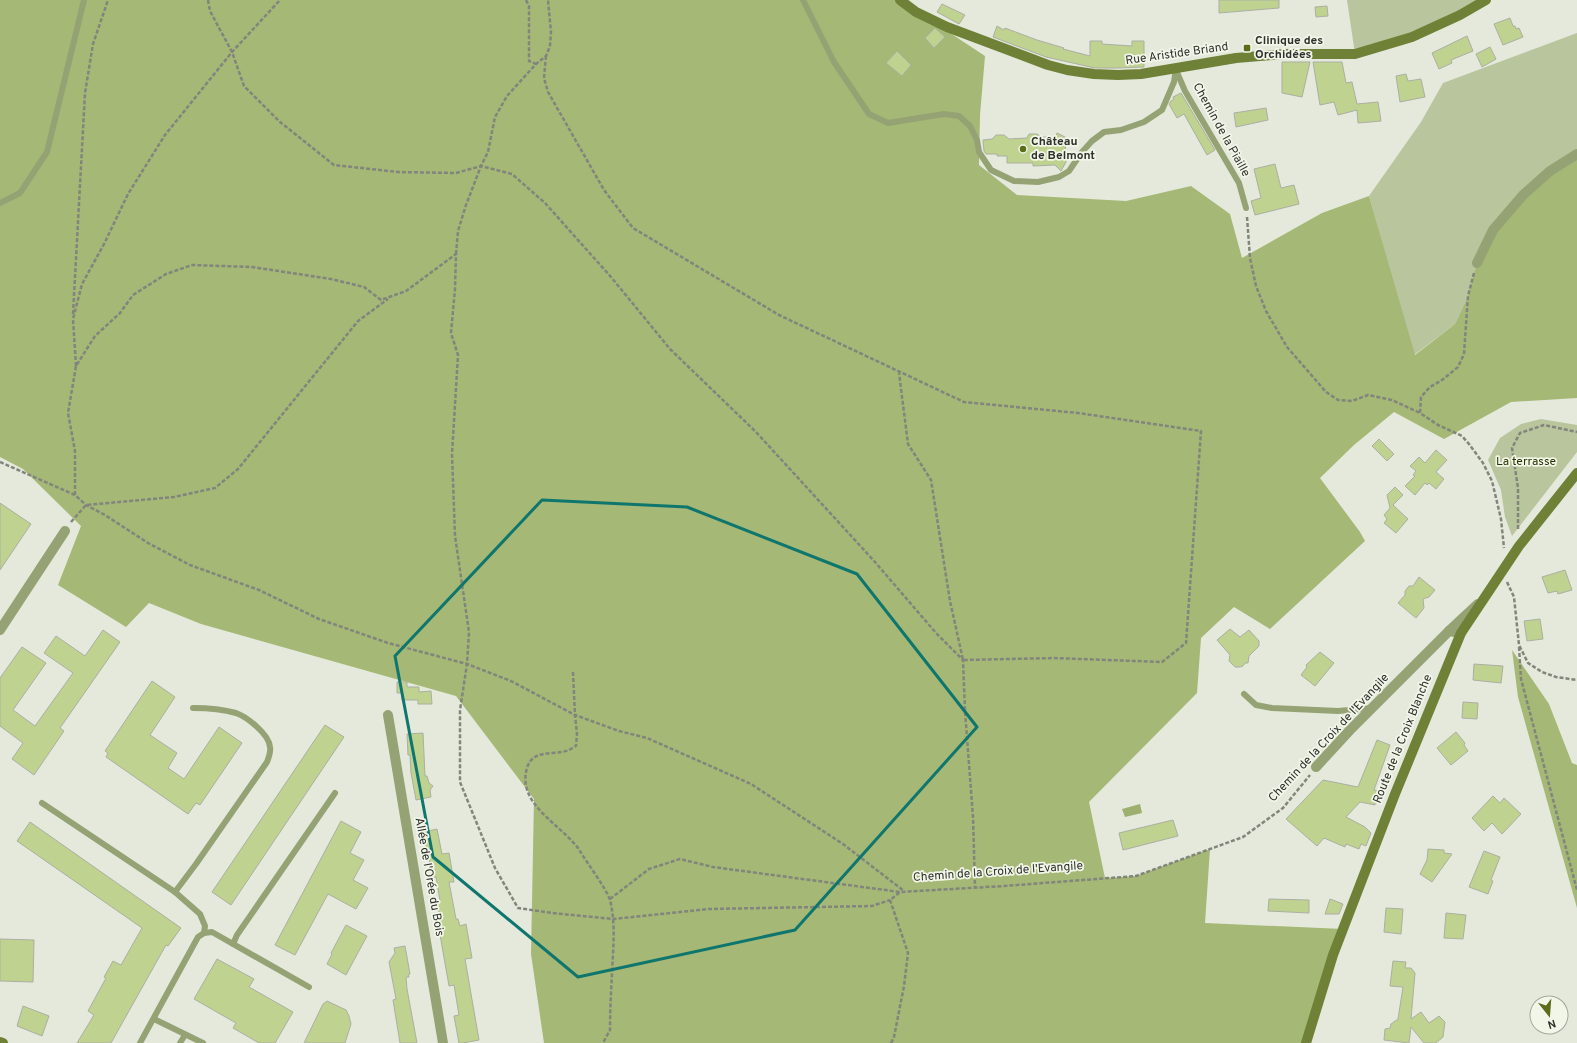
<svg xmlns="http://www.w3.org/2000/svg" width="1577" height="1043" viewBox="0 0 1577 1043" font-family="Overpass,sans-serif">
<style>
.green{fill:#b9c59c}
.forest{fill:#a5b876}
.water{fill:#9eb06f}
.building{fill:#bfd28f;stroke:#abafa3}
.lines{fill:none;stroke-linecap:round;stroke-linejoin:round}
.path{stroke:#82857c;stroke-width:2.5;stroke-dasharray:4 2;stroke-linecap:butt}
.lane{stroke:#95a374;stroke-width:6}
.street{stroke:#95a374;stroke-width:10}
.secondary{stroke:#6f8137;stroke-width:10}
.marked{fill:none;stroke:#0f766e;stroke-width:3;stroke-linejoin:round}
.poi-dot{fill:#5b6d1b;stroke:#f2f6e9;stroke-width:1.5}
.labels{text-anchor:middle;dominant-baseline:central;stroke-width:3.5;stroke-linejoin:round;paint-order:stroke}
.poi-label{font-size:12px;font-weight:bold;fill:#2e302b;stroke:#f2f6e9;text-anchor:start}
.street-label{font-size:12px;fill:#2e302b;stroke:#f2f6e9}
.park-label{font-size:12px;fill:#283300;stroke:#f2f6e9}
</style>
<rect width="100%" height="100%" fill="#e4e9dc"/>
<g class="green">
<polygon points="1347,0 1478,0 1443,23 1355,54"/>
<polygon points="1577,33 1577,154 1468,296 1455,324 1414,355 1369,196 1421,122 1443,83"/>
<polygon points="1541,419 1577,425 1577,452 1512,536 1505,517 1501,490 1488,460 1500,438 1521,424"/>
</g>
<g class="forest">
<polygon points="0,0 900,0 985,56 980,115 979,165 1017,195 1126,201 1191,186 1230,214 1242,258 1322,213 1369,196 1415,355 1455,324 1468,296 1477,263 1493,230 1523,195 1577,154 1577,398 1511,402 1444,439 1394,412 1354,445 1320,478 1360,532 1365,541 1270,629 1234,607 1201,638 1197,693 1089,802 1105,878 1136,876 1210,849 1205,923 1343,929 1306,1043 544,1043 531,954 534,799 456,696 201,624 149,603 126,627 58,585 81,526 23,469 0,457"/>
<polygon points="1512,650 1549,704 1572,763 1577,765 1577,908 1518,697"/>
</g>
<polygon class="water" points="1140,804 1142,813 1125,817 1122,809"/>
<g class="building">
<polygon points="1219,0 1279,0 1279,8 1219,13"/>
<polygon points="942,4 965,15 959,24 937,12"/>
<polygon points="1327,6 1328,16 1316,17 1315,7"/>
<polygon points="1510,18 1513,26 1515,26 1516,29 1519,28 1523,37 1503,45 1494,24"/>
<polygon points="997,26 1004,30 1005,28 1037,40 1064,48 1063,49 1090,56 1090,41 1102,41 1102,44 1132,46 1132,41 1144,41 1144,67 1118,68 1095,68 1046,57 993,37"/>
<polygon points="935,28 945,37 934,48 925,38"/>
<polygon points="1467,36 1473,51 1451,60 1452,63 1439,69 1432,53"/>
<polygon points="1490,47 1496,59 1482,67 1476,54"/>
<polygon points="897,51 911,65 902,76 886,63"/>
<polygon points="1282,62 1310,62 1302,97 1282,93"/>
<polygon points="1313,62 1342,62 1346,83 1352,82 1357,104 1378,102 1381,121 1358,123 1357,110 1338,115 1334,102 1320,105"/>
<polygon points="1406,74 1408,81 1421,79 1425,97 1400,102 1396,76"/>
<polygon points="1181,93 1215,150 1207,155 1184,114 1177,118 1169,104 1171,101 1174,99 1173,97"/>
<polygon points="1266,108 1268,120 1236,127 1234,113"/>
<polygon points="1057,133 1065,137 1066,162 1061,171 1055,165 1033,166 1033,163 1007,163 1007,156 997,156 997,154 986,154 984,151 983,140 992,139 996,135 1004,135 1009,139 1027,138 1029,134 1037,134 1042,137 1055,137"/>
<polygon points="1275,164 1281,188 1294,185 1299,204 1255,215 1251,201 1261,198 1254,169"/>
<polygon points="1379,439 1394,454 1387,461 1372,446"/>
<polygon points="1436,450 1447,460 1436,472 1444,479 1436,489 1429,483 1427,485 1425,483 1415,495 1405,486 1415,476 1413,475 1416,471 1410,466 1419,457 1425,463"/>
<polygon points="1395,487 1403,495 1393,505 1408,519 1396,533 1384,523 1387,519 1384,515 1390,508 1387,495"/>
<polygon points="0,503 31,524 0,570"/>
<polygon points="1565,570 1572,590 1558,594 1557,591 1548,593 1542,577"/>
<polygon points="1419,577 1435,590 1429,597 1423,599 1424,608 1416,618 1398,603 1405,595 1405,591 1409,586 1413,586"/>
<polygon points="1540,619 1543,639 1527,641 1524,621"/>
<polygon points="1230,629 1240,637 1249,630 1259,641 1259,646 1249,656 1248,663 1245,663 1243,666 1240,667 1235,667 1229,661 1230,655 1217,640"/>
<polygon points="103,630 120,642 60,728 64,731 34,775 12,759 23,743 0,726 0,678 22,647 46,663 13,710 35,726 73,673 44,653 56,636 85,656"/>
<polygon points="1320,652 1334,663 1315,686 1301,675 1307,667 1306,665"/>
<polygon points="1474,664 1503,666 1501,683 1473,680"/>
<polygon points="152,681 175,697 150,735 177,753 168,768 184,779 219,727 242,743 200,805 196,803 188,814 106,757 108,753 105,751"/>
<polygon points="397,682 407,682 407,687 419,687 419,692 431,691 432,704 418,704 418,700 402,700 402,693 397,693"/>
<polygon points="1463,702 1478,703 1477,719 1462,718"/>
<polygon points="325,725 344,737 231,905 212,892"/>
<polygon points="1456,732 1465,743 1464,745 1468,751 1451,765 1437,748"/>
<polygon points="423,733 425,776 427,776 429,783 433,786 430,790 431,797 416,800 411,773 410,755 408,755 407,734"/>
<polygon points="1377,740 1390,745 1374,790 1380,791 1377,803 1375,803 1375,805 1360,802 1346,817 1365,827 1371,833 1366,846 1361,844 1359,849 1346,844 1345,847 1324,838 1317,846 1286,819 1323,780 1358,787"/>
<polygon points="1493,796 1500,803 1504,798 1521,814 1502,834 1492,823 1484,831 1472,818"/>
<polygon points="1173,820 1178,836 1123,850 1119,833"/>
<polygon points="341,821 361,832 350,853 364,860 353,880 368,888 356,909 328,894 295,955 275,945"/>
<polygon points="30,822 181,928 168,946 166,945 111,1043 77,1043 94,1015 88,1011 106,978 104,977 113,961 121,965 142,928 17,841"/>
<polygon points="437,829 442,854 449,853 454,882 449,882 456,919 458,919 460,926 466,924 472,958 465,959 479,1040 463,1043 459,1043 454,1016 459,1015 454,985 449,986 439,929 442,929 437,901 440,901 436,877 433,878 423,832"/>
<polygon points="1428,849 1444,850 1444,853 1452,854 1432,882 1420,874 1427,860"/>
<polygon points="1484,851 1500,857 1491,880 1493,881 1488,894 1469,887"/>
<polygon points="1269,899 1309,900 1309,913 1268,911"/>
<polygon points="1330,899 1343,904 1339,914 1325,914"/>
<polygon points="1386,908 1403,909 1401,934 1384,932"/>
<polygon points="1446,913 1466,915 1463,939 1444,938"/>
<polygon points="346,925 367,936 346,975 327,964 332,954 331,953"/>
<polygon points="0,939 34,940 33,982 0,981"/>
<polygon points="405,946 410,974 408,975 409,977 406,977 407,989 417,1043 400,1043 393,1000 396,999 389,962 395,953 394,948"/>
<polygon points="217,959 254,979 249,987 293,1012 275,1043 259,1043 233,1028 236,1023 194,999"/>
<polygon points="1393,961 1406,962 1405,968 1411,968 1415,973 1411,1019 1421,1012 1429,1023 1439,1016 1445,1022 1443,1037 1436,1043 1424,1043 1411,1027 1409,1043 1384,1040 1385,1029 1390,1028 1391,1024 1398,1019 1403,987 1390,986"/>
<polygon points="327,1001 346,1010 349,1016 351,1024 345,1043 304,1043 323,1004"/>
<polygon points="23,1006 49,1016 42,1036 17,1026"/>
</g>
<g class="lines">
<g class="path">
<polyline points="208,0 210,11 232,52 244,86 280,122 334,165 398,172 456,173 481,166 512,174 545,203 611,277 670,349 756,432 875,562 936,633 963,660 965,711 973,817 975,887"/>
<polyline points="526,0 529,6 529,61 536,64"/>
<polyline points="546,56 544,78 548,92 604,190 633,228 779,315 964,402 1078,413 1201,431 1186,643 1162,662 1054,658 963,660 950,601 931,480 908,444 899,373"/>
<polyline points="1247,217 1250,258 1256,286 1266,311 1287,347 1326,392 1338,400 1352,401 1368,395 1392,400 1420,413"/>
<polyline points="456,254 458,231 466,205 481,166 488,152 495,117 507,96 536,64 546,56 550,46 551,32 548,0"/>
<polyline points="1474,273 1468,296 1464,354 1458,367 1442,380 1430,387 1421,397 1420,413 1438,425 1462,436 1469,444 1483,463 1492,481 1501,519 1504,548"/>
<polyline points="73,314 85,93 93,44 108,0"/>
<polyline points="76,366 73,319 82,284 104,244 128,194 165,135 232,52 280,0"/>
<polyline points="0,462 75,495 86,505 105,515 148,543 190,565 259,590 319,619 388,643 467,664 511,681 575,715 619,731 647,738 751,784 843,844 904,891"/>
<polyline points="75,495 75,451 68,413 76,366 95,336 120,313 133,295 166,274 192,265 252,267 331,279 364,287 381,300 406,291 456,254 455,289 451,333 458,355 452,454 455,536 469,632 467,664 460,710 460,782 495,868 518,908 552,913 613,919 709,909 872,906 890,900"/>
<polyline points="71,522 86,505 174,497 215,488 238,469 358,321 388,299"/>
<polyline points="1518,529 1518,488 1512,448 1520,433 1544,425 1577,432"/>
<polyline points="1507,582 1514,597 1519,645 1528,663 1542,672 1556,677 1577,680"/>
<polyline points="1519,647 1521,679 1577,890"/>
<path d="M573,672l2,43 2,19 -1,12c-2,1 -5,3 -7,4 -15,6 -36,-2 -42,18 -11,37 36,57 53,83 7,12 26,37 30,49 6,24 3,49 2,73 -1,19 -2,38 -2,57l-7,13"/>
<polyline points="610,899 649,869 680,859 713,867 900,892 1004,886 1136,876 1243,837 1283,808 1310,775"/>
<polyline points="891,1043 894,1037 904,986 908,953 890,900 900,892"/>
</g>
<g class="lane">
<polyline points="803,0 834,62 869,114 888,123 944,114 959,116 970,126 977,140 979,152 991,170 1014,181 1038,182 1059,177 1069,171 1082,152 1092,141 1104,132 1121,130 1144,122 1162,110 1174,82 1176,68"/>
<polyline points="1176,70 1185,91 1239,183 1246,208"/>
<polyline points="0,203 20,193 47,152 84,0"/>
<polyline points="1244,694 1256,705 1272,708 1338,711 1372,708"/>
<polyline points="42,803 175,892 200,914 205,926 204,933 198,937 140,1043"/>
<path d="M175,892l21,-28 71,-102c2,-5 4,-10 3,-15 -1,-13 -23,-30 -34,-34 -14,-4 -29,-5 -43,-5"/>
<polyline points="204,933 212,932 309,987"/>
<polyline points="233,944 237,935 335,793"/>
<polyline points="154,1019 203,1043"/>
<polyline points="180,1043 185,1035"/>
</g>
<g class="street">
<polyline points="1477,263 1493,230 1523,195 1550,171 1577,154"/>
<polyline points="0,630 65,531"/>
<polyline points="1449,631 1478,604"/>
<polyline points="388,715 443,1043"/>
<polyline points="1316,767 1350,730 1449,631 1461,633"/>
</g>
<g class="secondary">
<polyline points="900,0 916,12 947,27 1048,65 1067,70 1094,74 1118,75 1141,74 1236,58 1285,54 1355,54 1412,37 1460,15 1486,0"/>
<polyline points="0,1042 3,1043"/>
<polyline points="1306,1043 1333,955 1395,794 1461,633 1519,546 1577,473"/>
</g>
</g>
<path class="marked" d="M542,500l145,7 170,67 120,153 -182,203 -217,47 -145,-120 -38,-201z"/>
<g class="poi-dot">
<rect x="1243" y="44" width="8" height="8" rx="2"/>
<circle cx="1023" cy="149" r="4"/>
</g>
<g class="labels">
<g class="poi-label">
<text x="1255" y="41">Clinique des<tspan x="1255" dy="14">Orchidées</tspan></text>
<text x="1031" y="142">Château<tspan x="1031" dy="14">de Belmont</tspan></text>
</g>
<g class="street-label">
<text transform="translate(1177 54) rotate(-8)">Rue Aristide Briand</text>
<text transform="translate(1221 130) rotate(61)">Chemin de la Piaille</text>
<text transform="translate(1329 738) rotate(-47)">Chemin de la Croix de l'Evangile</text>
<text transform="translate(1403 739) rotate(-68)">Route de la Croix Blanche</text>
<text transform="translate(998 872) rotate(-4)">Chemin de la Croix de l'Evangile</text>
<text transform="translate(429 877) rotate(80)">Allée de l'Orée du Bois</text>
</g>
<g class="park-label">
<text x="1526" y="462">La terrasse</text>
</g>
</g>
<g transform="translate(1549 1015) rotate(163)"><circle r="19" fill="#f2f6e9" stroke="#a4a79d"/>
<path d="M0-3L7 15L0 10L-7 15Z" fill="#5b6d1b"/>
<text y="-6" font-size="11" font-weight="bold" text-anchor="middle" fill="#2e302b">N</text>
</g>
</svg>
